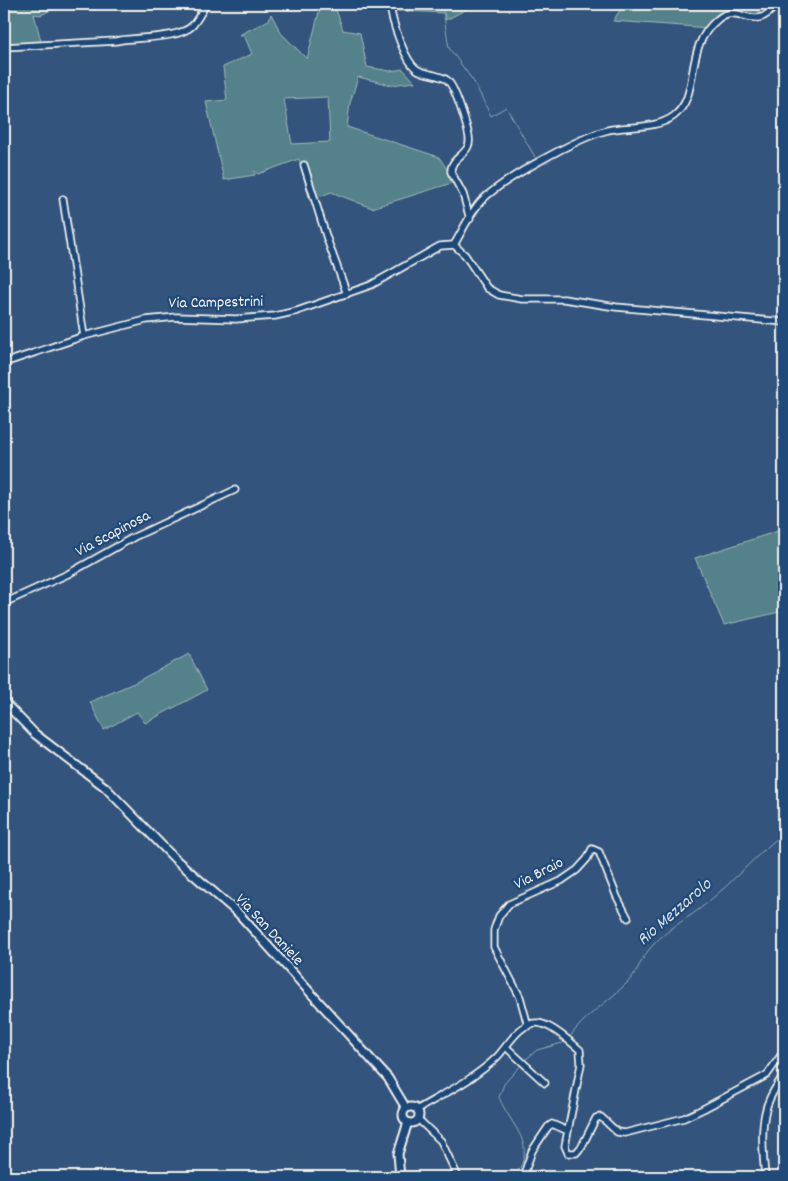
<svg xmlns="http://www.w3.org/2000/svg" width="788" height="1181" viewBox="0 0 788 1181" font-family="Dekko,sans-serif">
<style>
.green{fill:#54828a;stroke:#a4bab9;fill-rule:evenodd}
.lines{fill:none;stroke-linecap:round;stroke-linejoin:round}
.stream{stroke:#8cabbf;stroke-width:1}
.minor-casing{stroke:#f4f1e8;stroke-width:9}
.tertiary-casing{stroke:#f4f1e8;stroke-width:11}
.minor{stroke:#1f4a7a;stroke-width:5.5}
.tertiary{stroke:#1f4a7a;stroke-width:7}
.labels{text-anchor:middle;dominant-baseline:central;stroke-width:4.5;stroke-linejoin:round;paint-order:stroke}
.street-label{font-size:16px;fill:#f4f1e8;stroke:#1f4a7a}
.water-label{font-size:18px;font-style:italic;fill:#dadfde;stroke:#1f4a7a}
</style>
<rect width="100%" height="100%" fill="#33547c"/>
<filter id="ink" filterUnits="userSpaceOnUse"><feTurbulence type="fractalNoise" baseFrequency=".02" numOctaves="2"/><feDisplacementMap in="SourceGraphic" scale="10" xChannelSelector="R" yChannelSelector="G"/><feConvolveMatrix kernelMatrix="1 2 1 2 8 2 1 2 1" color-interpolation-filters="sRGB"/></filter>
<g filter="url(#ink)">
<g class="green">
<polygon points="4,4 59,4 59,6 41,15 34,14 42,45 4,47"/>
<path d="M321,4h13l9,26 17,3 7,34 23,4 13,-2 12,13 -24,3 -33,-8 -8,26 -3,24 92,30 16,25 -83,26 -41,-16 -21,9 -11,-42 -41,15 -4,-3 1,4 -31,5 -18,-78 21,-2 -4,-33 29,-13 -8,-19h-5l30,-15 2,-6 10,19 26,26zM328,97l2,45 -38,2 -8,-45z"/>
<polygon points="384,4 477,4 446,20 444,13 383,10"/>
<polygon points="624,4 754,4 762,17 726,12 710,28 613,21"/>
<polygon points="784,529 784,611 724,625 695,558"/>
<polygon points="189,654 207,690 145,723 137,712 104,730 90,702 134,683"/>
</g>
<g class="lines">
<g class="stream">
<polyline points="442,4 449,48 474,82 491,116 506,107 535,157"/>
<path d="M569,1038c16,-23 39,-36 58,-55 11,-11 15,-27 26,-38 18,-19 35,-26 54,-42 26,-21 47,-46 73,-67h4"/>
<polyline points="525,1060 537,1050 566,1042"/>
<path d="M514,1177c26,-33 -4,-51 -15,-80l5,-13 17,-19"/>
</g>
<g class="minor-casing">
<g id="minor">
<path d="M390,4c1,15 15,59 28,66 9,5 21,4 29,10 8,6 20,46 22,57 3,18 -19,19 -18,35l12,22 7,25"/>
<path d="M4,47l112,-6c19,-4 63,-2 76,-15 6,-6 9,-15 15,-22"/>
<polyline points="304,165 327,239 347,294"/>
<polyline points="63,199 84,336"/>
<path d="M454,245c9,-15 17,-34 28,-45 23,-22 95,-62 126,-70 20,-4 49,-1 66,-14 28,-22 8,-68 44,-97 21,-18 37,17 58,-15"/>
<polyline points="454,245 465,255 487,288 499,295 522,299 564,299 616,307 784,322"/>
<polyline points="4,363 84,336 146,320 176,317 236,319 275,316 297,311 371,285 440,246 454,245"/>
<polyline points="4,603 68,574 134,537 235,490"/>
<polyline points="528,1026 520,997 494,947 494,930 499,916 509,904 561,881 577,870 587,859 592,849 599,852 617,897 628,918"/>
<polyline points="506,1047 545,1083"/>
<path d="M418,1109c27,-16 57,-30 80,-53 10,-11 23,-35 40,-33 12,1 33,19 42,27l1,14 -16,82 3,7h8l6,-7 14,-28 5,-1 16,15 8,1 59,-15 19,-9 64,-34 17,-24"/>
<polyline points="418,1119 441,1141 458,1177"/>
<polyline points="523,1177 532,1151 548,1127 552,1124 568,1131"/>
<polyline points="534,1177 541,1174"/>
<path d="M765,1177c-2,-25 -6,-56 5,-79 4,-8 9,-16 14,-24"/>
</g>
</g>
<g class="tertiary-casing">
<g id="tertiary">
<polyline points="4,702 35,734 105,787 175,859 238,913 388,1078 406,1108"/>
<circle cx="411" cy="1115" r="8"/>
<polyline points="400,1177 398,1154 408,1122"/>
</g>
</g>
<use href="#minor" class="minor"/>
<use href="#tertiary" class="tertiary"/>
</g>
</g>
<g class="labels">
<g class="street-label">
<text transform="translate(216 303) rotate(-1)">Via Campestrini</text>
<text transform="translate(113 534) rotate(-28)">Via Scapinosa</text>
<text transform="translate(539 874) rotate(-27)">Via Braio</text>
<text transform="translate(269 930) rotate(47)">Via San Daniele</text>
</g>
<g class="water-label">
<text transform="translate(675 913) rotate(-41)">Rio Mezzarolo</text>
</g>
</g>
<rect width="788" height="1181" fill="none" stroke="#1f4a7a" stroke-width="20"/>
<rect x="10" y="10" width="768" height="1161" fill="none" stroke="#f4f1e8" stroke-width="2" filter="url(#ink)"/>
</svg>
